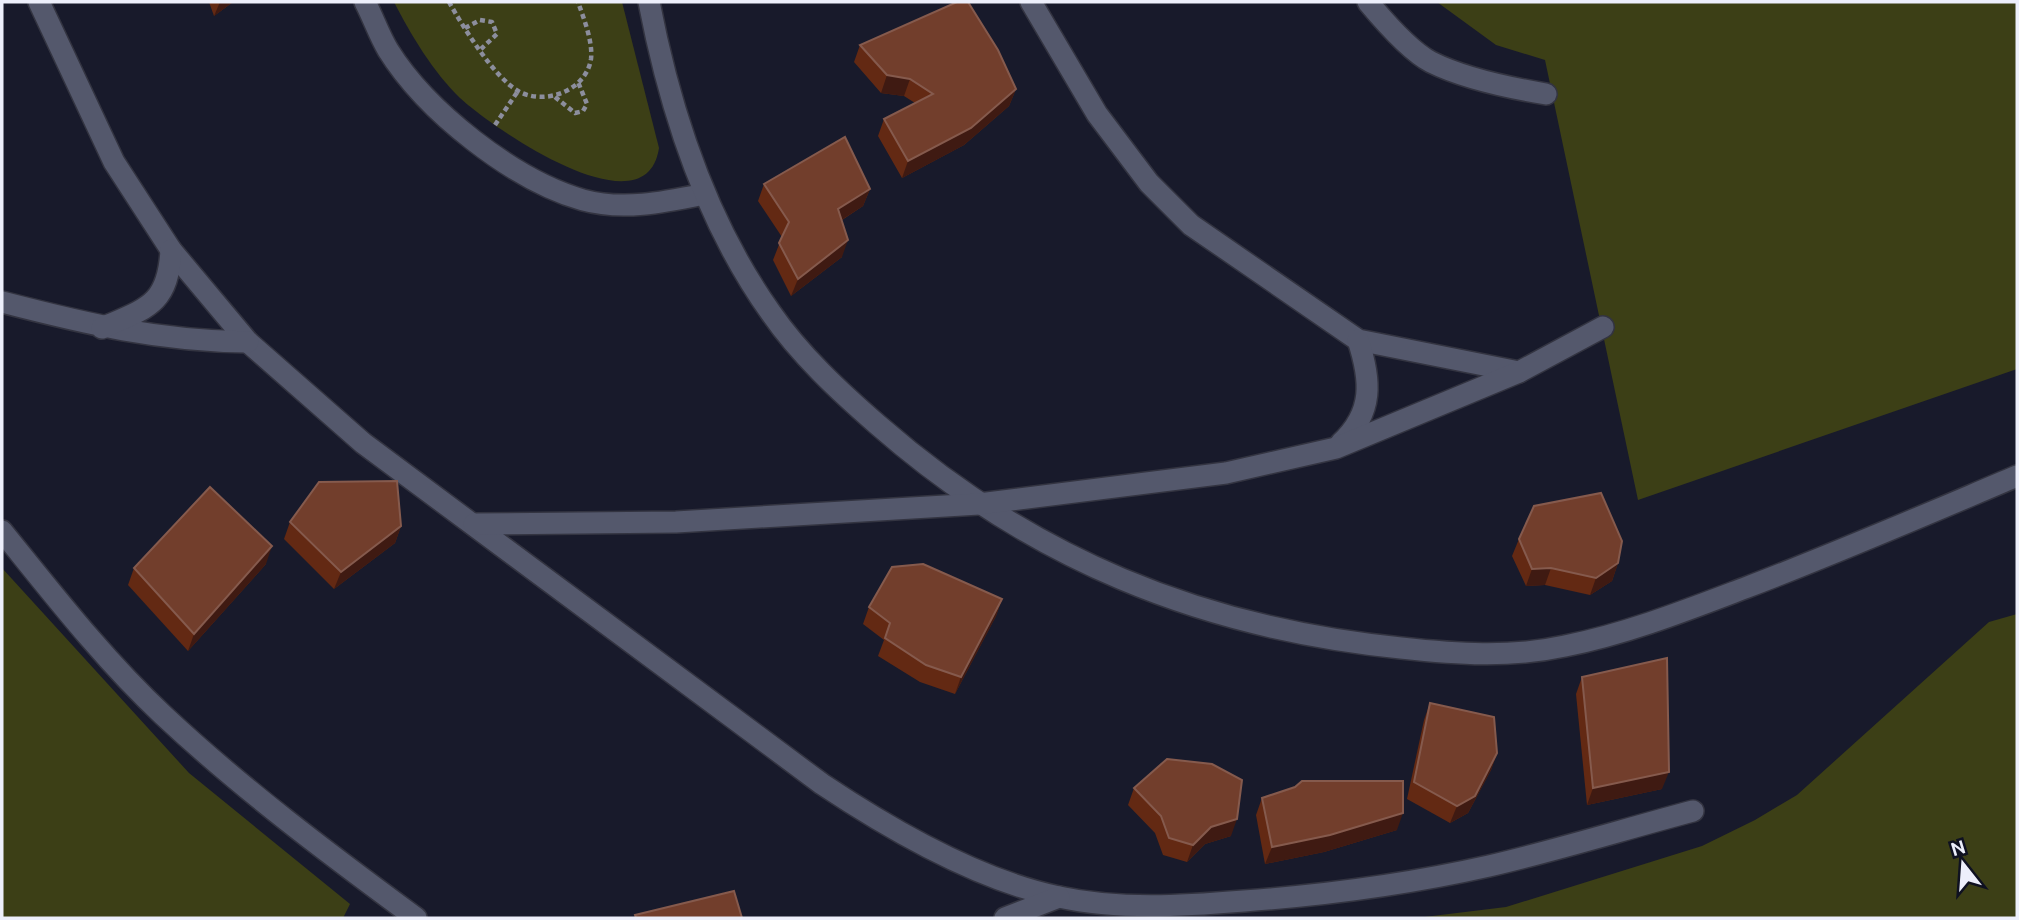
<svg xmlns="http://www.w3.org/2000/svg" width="2019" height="920" viewBox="0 0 2019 920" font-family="Ubuntu,sans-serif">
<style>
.green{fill:#3c3f16}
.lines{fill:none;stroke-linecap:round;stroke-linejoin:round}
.minor-casing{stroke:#333441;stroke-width:24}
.path{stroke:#8c8e9d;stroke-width:4.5;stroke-dasharray:5 3.5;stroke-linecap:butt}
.minor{stroke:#54586c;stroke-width:21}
.wall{fill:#632913}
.shaded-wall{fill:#3f1a12}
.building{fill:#723e2c;stroke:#855a4d;stroke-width:2}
</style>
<rect width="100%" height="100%" fill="#181a2b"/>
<g class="green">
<path d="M394,2h228l37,146c-13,87 -168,-21 -199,-50 -27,-26 -49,-63 -66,-96z"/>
<polygon points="1437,2 2017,2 2017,369 1638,500 1545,60 1496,45"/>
<polygon points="2,568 189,773 350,904 343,918 2,918"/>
<polygon points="2017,614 2017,918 1416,918 1506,907 1702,846 1755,820 1797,795 1989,622"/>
</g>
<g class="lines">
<g class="minor-casing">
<g id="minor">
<path d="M39,2l75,160 57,88 77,92 115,101 459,341c69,46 155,96 237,113 60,13 124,9 185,4 82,-6 165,-17 245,-35 69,-16 136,-37 204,-55"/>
<path d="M365,2c8,15 14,33 23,48 38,61 125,130 195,150 40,11 82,2 121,-6"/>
<path d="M649,2c21,109 57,220 122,311 29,42 69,79 107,112 152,133 323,203 523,223 55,6 109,10 164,-2 61,-12 122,-36 180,-58 92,-35 182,-74 272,-112"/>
<polyline points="1031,2 1097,114 1149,183 1191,225 1358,340 1519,372"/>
<path d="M1368,2c15,18 42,49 63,60 32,16 79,26 115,32"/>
<path d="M2,302c85,22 157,39 246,40"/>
<path d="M102,328c46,-20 66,-24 69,-78"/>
<path d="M1341,443c33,-31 30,-63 17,-103"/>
<polyline points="474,524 676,522 979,504 1226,473 1336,448 1519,372 1603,327"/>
<path d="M2,531c51,63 102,129 161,184 79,74 166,139 253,203"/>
<polyline points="1005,918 1059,897"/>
</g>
</g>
<g class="path">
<path d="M449,2c14,25 45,75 69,89 26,15 68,0 73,-32 2,-17 -7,-40 -13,-57"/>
<polyline points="465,28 480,20 492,22 497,34 481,49"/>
<polyline points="555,97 575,113 583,111 587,104 578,82"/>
<polyline points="495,125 518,91"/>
</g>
<use href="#minor" class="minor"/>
</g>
<g class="wall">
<polygon points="209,2 233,2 214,16"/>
<polygon points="860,45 1016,89 1009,106 964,145 902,178 878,136 884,119 915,103 904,96 881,93 854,62"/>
<polygon points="764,184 870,189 863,206 842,220 842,257 791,296 773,260 782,237 758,201"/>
<polygon points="290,522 401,526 395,543 334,589 284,539"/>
<polygon points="1519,539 1618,563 1612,581 1590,595 1545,585 1526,586 1512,556"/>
<polygon points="266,564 188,651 128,585 134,568"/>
<polygon points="1002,599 996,616 955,694 920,682 878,656 884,640 863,624 869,607"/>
<polygon points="1582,677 1662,789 1587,805 1576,694"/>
<polygon points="1430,703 1497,753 1491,770 1468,813 1450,823 1407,799 1424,720"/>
<polygon points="1134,788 1231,836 1205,844 1187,862 1163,855 1155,833 1128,805"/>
<polygon points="1262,798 1397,830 1324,852 1265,864 1256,815"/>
</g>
<g class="shaded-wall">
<polygon points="220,2 233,2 214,16"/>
<polygon points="887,75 910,79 904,96 881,93"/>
<polygon points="1016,89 1009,106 964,145 902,178 908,161"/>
<polygon points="870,189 863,206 832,226 838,209"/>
<polygon points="848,240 842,257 791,296 798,279"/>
<polygon points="401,526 395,543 334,589 341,572"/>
<polygon points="272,546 266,564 188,651 194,634"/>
<polygon points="1618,563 1612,581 1590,595 1596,578"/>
<polygon points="1551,568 1545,585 1526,586 1532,569"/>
<polygon points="1002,599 996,616 955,694 961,677"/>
<polygon points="1497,753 1491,770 1468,813 1450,823 1457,806"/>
<polygon points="1669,772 1662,789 1587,805 1593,788"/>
<polygon points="1403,813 1397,830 1324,852 1265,864 1272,847"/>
<polygon points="1237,819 1231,836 1205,844 1187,862 1193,845 1211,827"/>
</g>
<g class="building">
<polygon points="957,2 968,2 998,50 1016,89 971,128 908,161 884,119 933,94 910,79 887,75 860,45"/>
<polygon points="845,137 870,189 838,209 848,240 798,279 779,243 789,222 764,184"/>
<polygon points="397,481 401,526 341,572 290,522 319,482"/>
<polygon points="210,487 272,546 194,634 134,568"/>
<polygon points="1601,493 1622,541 1618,563 1596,578 1551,568 1532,569 1519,539 1534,506"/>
<polygon points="923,564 1002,599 961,677 926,665 885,638 890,623 869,607 892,567"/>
<polygon points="1667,658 1669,772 1593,788 1582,677"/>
<polygon points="1430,703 1494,717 1497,753 1475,796 1457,806 1414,782"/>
<polygon points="1167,759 1212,764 1242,780 1237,819 1211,827 1193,845 1169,838 1161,816 1134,788"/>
<polygon points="1302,781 1403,781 1403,813 1330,835 1272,847 1262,798 1295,787"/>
<polygon points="734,891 742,918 636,918 635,915"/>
</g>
<rect width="2019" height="920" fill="none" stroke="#edeffb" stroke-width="7"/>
<g transform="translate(1963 864) rotate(343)" stroke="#0f1121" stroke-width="5" paint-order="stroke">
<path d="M0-5L12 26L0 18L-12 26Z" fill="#edeffb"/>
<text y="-10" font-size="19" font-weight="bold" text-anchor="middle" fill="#edeffb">N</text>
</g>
</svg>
